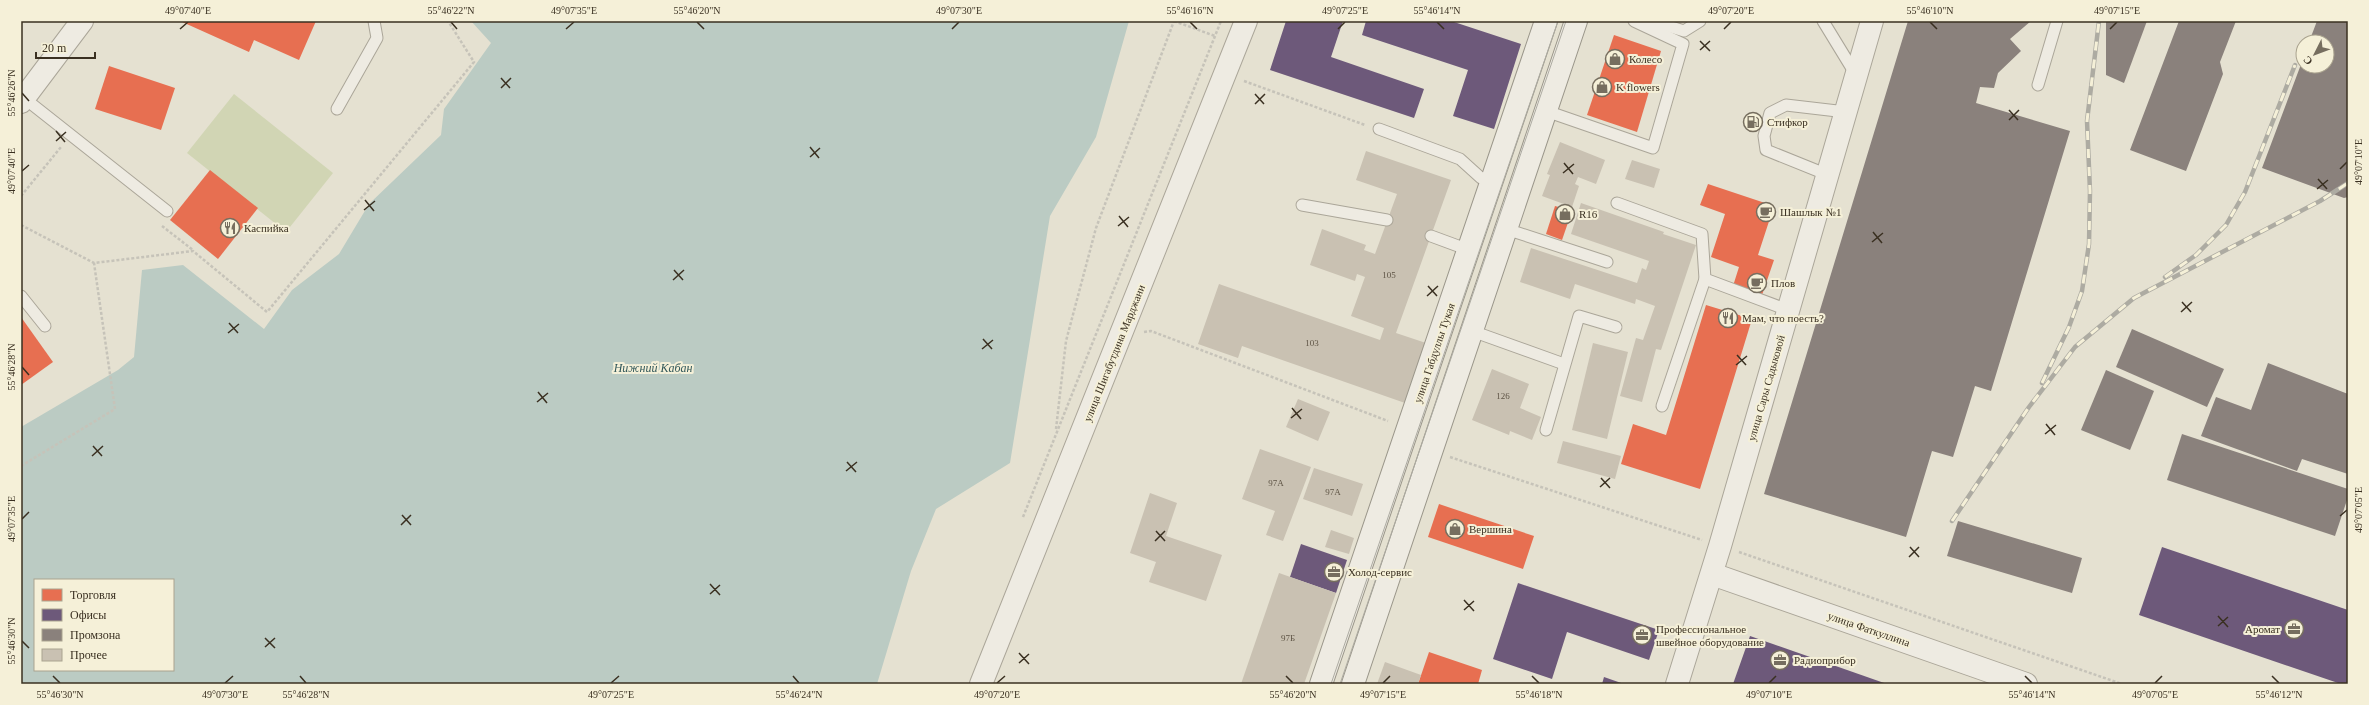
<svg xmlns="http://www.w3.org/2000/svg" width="2369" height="705" viewBox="0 0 2369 705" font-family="Georgia,serif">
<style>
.green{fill:#d1d5b4}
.water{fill:#bbcbc3;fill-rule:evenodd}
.shops{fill:#e76f51}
.offices{fill:#6d597a}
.industry{fill:#8a817c}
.building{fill:#c9c1b2}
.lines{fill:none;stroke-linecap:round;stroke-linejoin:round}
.service-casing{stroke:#aba699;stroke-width:13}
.minor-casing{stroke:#aba699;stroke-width:24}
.tertiary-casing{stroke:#aba699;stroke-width:24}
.secondary-casing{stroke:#9a968a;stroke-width:24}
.path{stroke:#c6c3b9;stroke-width:2.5;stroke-dasharray:3 2;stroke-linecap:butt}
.service{stroke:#eeebe2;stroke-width:11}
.minor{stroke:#eeebe2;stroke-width:22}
.tertiary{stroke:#eeebe2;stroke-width:22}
.secondary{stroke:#eeebe2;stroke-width:22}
.tram{stroke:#adaba2;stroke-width:1}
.rail-casing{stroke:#adaba2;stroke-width:4.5}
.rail{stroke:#f5f0d8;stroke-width:3;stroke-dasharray:9;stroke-linecap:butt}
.ticks{fill:none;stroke:#3a3021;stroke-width:1.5}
.labels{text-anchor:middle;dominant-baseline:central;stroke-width:4;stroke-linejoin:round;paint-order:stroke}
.number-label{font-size:9px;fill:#5e5445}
.poi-label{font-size:11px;fill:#3a3021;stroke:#f5f0d8;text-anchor:start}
.street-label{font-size:11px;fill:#3a3021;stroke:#f5f0d8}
.water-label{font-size:12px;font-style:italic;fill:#315759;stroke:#f5f0d8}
.neatline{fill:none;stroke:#3a3021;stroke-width:1.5}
.ticks-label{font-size:10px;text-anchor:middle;fill:#3a3021}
</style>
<rect width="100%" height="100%" fill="#e5e1d1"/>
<polygon class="green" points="234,94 333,173 286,232 187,153"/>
<path class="water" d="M471,21h658l-33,116 -46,79 -40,247 -74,46 -25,62 -34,113h-856v-257l97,-57 16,-13 8,-87 41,-5 81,64 28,-39 47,-36 30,-50 72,-69 3,-26 47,-66zM35,580h138v90h-138z"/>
<g class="shops">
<polygon points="180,21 316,21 299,60 254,40 249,52"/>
<polygon points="1614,35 1661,51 1637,132 1587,115"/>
<polygon points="109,66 175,88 161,130 95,109"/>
<polygon points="210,170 258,208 218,259 170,220"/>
<polygon points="1708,184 1774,206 1758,255 1774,260 1762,295 1733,286 1739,267 1711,257 1725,214 1700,205"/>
<polygon points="1555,206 1572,211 1562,240 1546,234"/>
<polygon points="1706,305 1752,319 1700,489 1621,464 1633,424 1666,435"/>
<polygon points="21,317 53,362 21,385"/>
<polygon points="1439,504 1534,536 1523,569 1428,537"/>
<polygon points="1429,652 1482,670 1478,684 1418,684"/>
</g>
<g class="offices">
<polygon points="1286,21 1343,21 1331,57 1424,89 1414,118 1270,70"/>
<polygon points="1366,21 1451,21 1521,44 1494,129 1453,116 1468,70 1362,35"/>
<polygon points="1301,544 1347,560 1336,593 1290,577"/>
<polygon points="2162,547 2348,610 2348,684 2341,684 2139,615"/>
<polygon points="1518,583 1659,630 1649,660 1567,632 1552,679 1493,659"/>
<polygon points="1750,636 1887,684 1733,684"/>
<polygon points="1604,677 1624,684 1602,684"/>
</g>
<g class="industry">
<polygon points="1908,21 2031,21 2010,39 2021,51 1998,73 1994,88 1980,87 1976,103 2070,131 1991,391 1975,386 1953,457 1932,451 1906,537 1764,494"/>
<polygon points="2106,21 2147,21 2124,83 2106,75"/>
<polygon points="2179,21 2236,21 2220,62 2223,74 2186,171 2130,150"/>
<polygon points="2317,21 2348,21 2348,197 2344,198 2262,168 2303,59 2303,66 2327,66 2327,42 2309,42"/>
<polygon points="2132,329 2224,369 2207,407 2116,367"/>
<polygon points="2268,363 2348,394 2348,474 2302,459 2297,471 2201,436 2216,397 2251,410"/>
<polygon points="2106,370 2154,391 2130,450 2081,430"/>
<polygon points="2182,434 2348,489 2348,497 2335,536 2167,480"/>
<polygon points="1958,521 2082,558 2072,593 1947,556"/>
</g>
<g class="building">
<polygon points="1560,142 1605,160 1596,184 1578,177 1575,184 1579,186 1572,207 1542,196 1550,175 1547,174"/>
<polygon points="1366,151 1451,180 1396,333 1426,343 1405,403 1242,346 1238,358 1198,344 1219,284 1380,340 1384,328 1392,331 1351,316 1365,277 1357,274 1355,281 1310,265 1322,229 1366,245 1364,250 1375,254 1397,194 1356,180"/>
<polygon points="1632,160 1660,169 1654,188 1625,179"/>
<polygon points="1581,203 1664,232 1663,234 1696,245 1661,350 1656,349 1642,402 1620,396 1636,338 1643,340 1655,306 1636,299 1635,304 1575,284 1570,299 1520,282 1531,248 1637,283 1642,268 1646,270 1649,261 1571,234"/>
<polygon points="1593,343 1628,352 1607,439 1572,430"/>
<polygon points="1492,369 1529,384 1520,408 1541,417 1532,440 1510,431 1509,435 1472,420"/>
<polygon points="1298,399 1330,412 1318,441 1286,427"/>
<polygon points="1563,441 1621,456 1615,479 1557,463"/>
<polygon points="1260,449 1311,467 1283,541 1266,535 1275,511 1242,499"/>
<polygon points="1314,468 1363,484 1352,516 1303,499"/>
<polygon points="1150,493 1177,503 1166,536 1222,555 1206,601 1149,582 1156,562 1130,553"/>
<polygon points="1331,530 1354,538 1349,554 1325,547"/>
<polygon points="1279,573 1336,593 1304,684 1241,684"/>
<polygon points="1385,662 1421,675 1418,684 1377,684"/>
</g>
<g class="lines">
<g class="service-casing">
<g id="service">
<polyline points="1652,21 1684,31 1700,21"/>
<polyline points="1823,21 1856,75"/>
<polyline points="2038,85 2057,21"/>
<polyline points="24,98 167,211"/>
<polyline points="337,109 377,38 374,21"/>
<polyline points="1546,111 1653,148 1683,44 1634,21"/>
<polyline points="1379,129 1460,159 1481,178 1491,182"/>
<polyline points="1828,175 1766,150 1764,136 1770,113 1786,105 1846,112"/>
<polyline points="1617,203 1702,234 1705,279 1788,310"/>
<polyline points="1302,205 1387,220"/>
<polyline points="1506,229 1607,262"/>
<polyline points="1431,236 1469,250"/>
<polyline points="21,296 45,326"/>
<polyline points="1472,331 1564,364"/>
<polyline points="1662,406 1705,279"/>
<polyline points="1546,430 1579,316 1616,327"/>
</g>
</g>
<g class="minor-casing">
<g id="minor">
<polyline points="21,102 82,21"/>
<polyline points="1712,574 2026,684"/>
<polyline points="981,684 1246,21"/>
</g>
</g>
<g class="tertiary-casing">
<polyline id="tertiary" points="1677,684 1720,546 1872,21"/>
</g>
<g class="secondary-casing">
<g id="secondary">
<polyline points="1321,684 1546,21"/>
<polyline points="1353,684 1576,21"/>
</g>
</g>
<g class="path">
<polyline points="1174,21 1215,36"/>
<polyline points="1244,81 1365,125"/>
<polyline points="21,196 61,147"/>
<polyline points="21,225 94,263"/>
<polyline points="162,226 193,250"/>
<polyline points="1144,332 1151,331 1388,421"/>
<polyline points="1056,429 1066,341 1096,228 1174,21"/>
<polyline points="1450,457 1702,540"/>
<polyline points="21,466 115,409 94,263 193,251 267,312 474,62 448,21"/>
<polyline points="1023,517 1221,21"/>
<polyline points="1739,552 2122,684"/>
</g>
<use href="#service" class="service"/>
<use href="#minor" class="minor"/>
<use href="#tertiary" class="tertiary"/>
<use href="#secondary" class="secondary"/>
<g class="tram">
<polyline points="1331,684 1558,21"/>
<polyline points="1340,684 1566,21"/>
</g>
<g class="rail-casing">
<g id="rail">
<polyline points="2165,277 2196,255 2226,225 2245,192 2295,65"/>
<polyline points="2042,383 2069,327 2082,291 2089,244 2090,191 2087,121 2099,21"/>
<polyline points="1952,521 2029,407 2075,347 2134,298 2320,201 2348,183"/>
</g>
</g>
<use href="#rail" class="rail"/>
</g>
<path class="ticks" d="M451,22l6,7M697,22l7,7M1190,22l7,7M1437,22l7,7M1930,22l7,7M180,29l8,-7M566,29l8,-7M952,29l7,-7M1338,29l7,-7M1724,29l7,-7M2110,29l7,-7M1700,41l10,10M1700,50l10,-9M501,78l9,10M501,88l10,-10M22,93l7,8M1255,94l9,10M1255,104l10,-10M2009,110l9,10M2009,120l10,-10M56,131l9,11M56,141l10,-9M810,147l9,11M810,157l10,-9M1564,163l9,11M2340,169l7,-7M22,171l7,-6M1563,173l11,-9M2318,179l9,10M2317,189l11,-9M365,200l9,11M364,210l11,-9M1119,216l9,11M1118,226l11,-9M1873,232l9,11M1872,242l11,-9M674,270l9,10M673,280l11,-10M1428,286l9,10M1427,296l11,-10M2182,302l9,10M2181,312l11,-10M229,323l9,10M228,333l11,-9M983,339l9,10M982,349l11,-9M1737,355l9,10M1736,365l11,-9M22,367l7,8M538,392l9,11M537,402l11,-9M1292,408l9,11M1291,418l11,-9M2046,424l9,11M2045,434l11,-9M93,446l9,10M92,456l11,-10M847,462l9,10M846,471l11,-9M1601,478l9,10M1600,487l10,-9M402,515l9,10M2340,516l7,-6M22,519l7,-7M401,525l10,-10M1156,531l9,10M1155,541l10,-10M1910,547l9,10M1909,557l10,-10M710,584l10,11M710,594l10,-9M1464,600l10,11M1464,610l10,-9M2218,616l10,11M2218,626l10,-9M265,638l10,10M22,641l7,7M265,647l10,-9M1019,653l10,11M1019,663l10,-9M53,676l7,7M300,676l6,7M793,676l6,7M1286,676l7,7M1532,676l7,7M2025,676l7,7M2272,676l7,7M225,683l8,-7M611,683l8,-7M997,683l8,-7M1383,683l7,-7M1769,683l7,-7M2155,683l7,-7"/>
<defs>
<g id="shop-ring" transform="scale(1)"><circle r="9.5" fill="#f5f0d8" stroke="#766e5f" stroke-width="1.5"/><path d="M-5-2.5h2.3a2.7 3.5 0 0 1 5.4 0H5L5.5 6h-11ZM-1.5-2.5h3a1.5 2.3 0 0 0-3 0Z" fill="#766e5f"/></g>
<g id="fuel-ring" transform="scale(1)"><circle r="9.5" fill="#f5f0d8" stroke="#766e5f" stroke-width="1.5"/><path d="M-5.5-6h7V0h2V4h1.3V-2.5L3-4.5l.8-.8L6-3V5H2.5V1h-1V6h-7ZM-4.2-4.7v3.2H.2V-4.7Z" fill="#766e5f"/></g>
<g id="cafe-ring" transform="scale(1)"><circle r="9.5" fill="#f5f0d8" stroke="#766e5f" stroke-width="1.5"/><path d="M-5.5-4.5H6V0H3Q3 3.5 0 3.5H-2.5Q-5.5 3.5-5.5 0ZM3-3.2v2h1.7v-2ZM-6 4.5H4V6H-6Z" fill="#766e5f"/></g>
<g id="restaurant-ring" transform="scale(1)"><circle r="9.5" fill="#f5f0d8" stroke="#766e5f" stroke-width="1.5"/><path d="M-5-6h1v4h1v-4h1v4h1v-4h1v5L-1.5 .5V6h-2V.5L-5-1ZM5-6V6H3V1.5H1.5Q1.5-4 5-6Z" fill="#766e5f"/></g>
<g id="office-ring" transform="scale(1)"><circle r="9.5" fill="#f5f0d8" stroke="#766e5f" stroke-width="1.5"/><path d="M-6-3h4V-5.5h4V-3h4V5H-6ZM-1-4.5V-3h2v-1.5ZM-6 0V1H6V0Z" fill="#766e5f"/></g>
</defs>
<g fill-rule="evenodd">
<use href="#shop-ring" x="1615" y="59"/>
<use href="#shop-ring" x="1602" y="87"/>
<use href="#fuel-ring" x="1753" y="122"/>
<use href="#cafe-ring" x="1766" y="212"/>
<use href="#shop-ring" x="1565" y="214"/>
<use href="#restaurant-ring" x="230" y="228"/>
<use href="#cafe-ring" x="1757" y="283"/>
<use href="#restaurant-ring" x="1728" y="318"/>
<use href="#shop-ring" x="1455" y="529"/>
<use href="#office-ring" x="1334" y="572"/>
<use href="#office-ring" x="2294" y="629"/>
<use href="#office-ring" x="1642" y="635"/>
<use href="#office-ring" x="1780" y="660"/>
</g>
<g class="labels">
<g class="number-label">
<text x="1389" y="275">105</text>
<text x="1312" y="343">103</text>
<text x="1503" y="396">126</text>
<text x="1276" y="483">97А</text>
<text x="1333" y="492">97А</text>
<text x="1288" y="638">97Б</text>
</g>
<g class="poi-label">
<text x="1629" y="59">Колесо</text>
<text x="1616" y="87">K flowers</text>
<text x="1767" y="122">Стифкор</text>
<text x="1780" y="212">Шашлык №1</text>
<text x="1579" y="214">R16</text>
<text x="244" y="228">Каспийка</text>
<text x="1771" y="283">Плов</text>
<text x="1742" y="318">Мам, что поесть?</text>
<text x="1469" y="529">Вершина</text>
<text x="1348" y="572">Холод-сервис</text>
<text x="1656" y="629">Профессиональное<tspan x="1656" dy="13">швейное оборудование</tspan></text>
<text x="2280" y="629" text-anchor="end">Аромат</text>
<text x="1794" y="660">Радиоприбор</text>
</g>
<g class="street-label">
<text transform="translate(1114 353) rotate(-68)">улица Шигабутдина Марджани</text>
<text transform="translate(1434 353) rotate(-71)">улица Габдуллы Тукая</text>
<text transform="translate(1766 388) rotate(-74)">улица Сары Садыковой</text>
<text transform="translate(1869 629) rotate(19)">улица Фаткуллина</text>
</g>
<g class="water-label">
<text x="653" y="368">Нижний Кабан</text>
</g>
</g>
<rect width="2369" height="705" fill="none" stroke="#f5f0d8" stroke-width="44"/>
<rect x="34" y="579" width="140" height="92" fill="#f5f0d8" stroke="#aaa38f"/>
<rect x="42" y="589" width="20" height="12" fill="#e76f51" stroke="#aaa38f"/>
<text x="70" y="599" font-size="12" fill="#3a3021">Торговля</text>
<rect x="42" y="609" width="20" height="12" fill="#6d597a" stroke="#aaa38f"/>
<text x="70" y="619" font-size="12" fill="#3a3021">Офисы</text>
<rect x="42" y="629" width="20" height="12" fill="#8a817c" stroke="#aaa38f"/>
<text x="70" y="639" font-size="12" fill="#3a3021">Промзона</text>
<rect x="42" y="649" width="20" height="12" fill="#c9c1b2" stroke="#aaa38f"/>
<text x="70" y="659" font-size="12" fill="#3a3021">Прочее</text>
<g transform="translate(2315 54) rotate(228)"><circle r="19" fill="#f5f0d8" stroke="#aaa38f"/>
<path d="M0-3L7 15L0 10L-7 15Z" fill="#766e5f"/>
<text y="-6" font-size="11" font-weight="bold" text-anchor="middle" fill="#3a3021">С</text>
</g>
<path d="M36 52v6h59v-6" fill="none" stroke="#3a3021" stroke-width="2"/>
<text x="42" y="52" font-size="12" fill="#3a3021" stroke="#f5f0d8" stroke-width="3" paint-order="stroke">20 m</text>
<rect x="22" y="22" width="2325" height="661" class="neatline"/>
<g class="ticks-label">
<text x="188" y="14">49°07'40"E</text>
<text x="451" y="14">55°46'22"N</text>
<text x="574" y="14">49°07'35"E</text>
<text x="697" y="14">55°46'20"N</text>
<text x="959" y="14">49°07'30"E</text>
<text x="1190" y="14">55°46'16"N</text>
<text x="1345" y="14">49°07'25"E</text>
<text x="1437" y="14">55°46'14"N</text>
<text x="1731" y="14">49°07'20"E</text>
<text x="1930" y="14">55°46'10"N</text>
<text x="2117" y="14">49°07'15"E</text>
<text transform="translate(11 93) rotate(-90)" y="4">55°46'26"N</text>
<text transform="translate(2358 162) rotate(-90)" y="4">49°07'10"E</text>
<text transform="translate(11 171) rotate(-90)" y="4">49°07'40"E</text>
<text transform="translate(11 367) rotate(-90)" y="4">55°46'28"N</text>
<text transform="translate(2358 510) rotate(-90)" y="4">49°07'05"E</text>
<text transform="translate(11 519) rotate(-90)" y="4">49°07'35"E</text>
<text transform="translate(11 641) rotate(-90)" y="4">55°46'30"N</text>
<text x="60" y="698">55°46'30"N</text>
<text x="225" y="698">49°07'30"E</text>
<text x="306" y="698">55°46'28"N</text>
<text x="611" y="698">49°07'25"E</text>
<text x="799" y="698">55°46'24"N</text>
<text x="997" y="698">49°07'20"E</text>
<text x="1293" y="698">55°46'20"N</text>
<text x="1383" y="698">49°07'15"E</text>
<text x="1539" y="698">55°46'18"N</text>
<text x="1769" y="698">49°07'10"E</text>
<text x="2032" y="698">55°46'14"N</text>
<text x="2155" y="698">49°07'05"E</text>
<text x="2279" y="698">55°46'12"N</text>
</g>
</svg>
